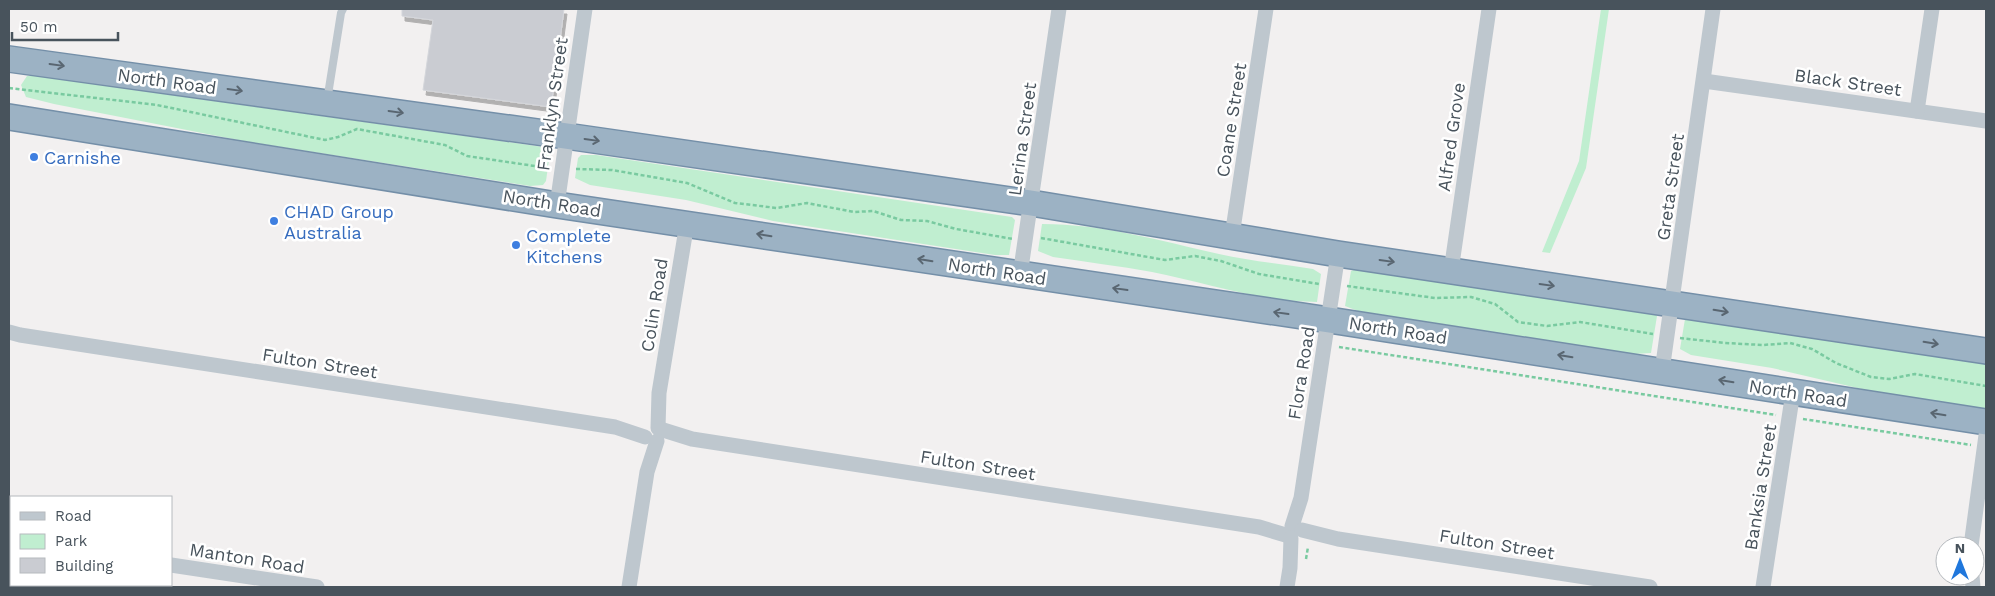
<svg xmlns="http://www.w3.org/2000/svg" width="1995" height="596" viewBox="0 0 1995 596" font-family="'Work Sans',sans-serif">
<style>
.green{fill:#c0eed0}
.building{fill:#caccd2;stroke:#d4d6db;filter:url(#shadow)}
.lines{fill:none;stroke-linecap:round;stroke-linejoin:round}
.trunk-casing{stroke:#748fa8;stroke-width:28}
.path{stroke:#79caa0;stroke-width:2.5;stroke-dasharray:4 2.5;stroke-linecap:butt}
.service{stroke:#bec7ce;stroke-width:8}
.minor{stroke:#bec7ce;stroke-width:15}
.trunk{stroke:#9cb2c4;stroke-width:25}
.oneway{stroke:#596671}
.shop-dot{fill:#3f7fe0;stroke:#fff;stroke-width:2}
.labels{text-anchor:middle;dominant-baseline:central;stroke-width:5;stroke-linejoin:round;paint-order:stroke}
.street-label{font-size:18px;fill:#48535c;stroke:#fff}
.shop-label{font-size:18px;fill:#366cbe;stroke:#fff;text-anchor:start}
</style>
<defs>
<filter id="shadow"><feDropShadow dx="3" dy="5" stdDeviation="0" flood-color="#0004"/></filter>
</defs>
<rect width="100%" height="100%" fill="#f2f0f0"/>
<g class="green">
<polygon points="1601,9 1609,9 1586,168 1550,253 1542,252 1579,161"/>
<polygon points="27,76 37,76 543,147 550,152 546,181 543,185 530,186 243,141 54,104 26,97 21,85"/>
<polygon points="581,155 596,155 1012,217 1015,220 1009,255 995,255 773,221 686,200 590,185 575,178 578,158"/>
<path d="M1042,224c61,0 119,17 177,30 31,7 63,10 94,15l8,5 -4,28c-57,0 -109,-19 -165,-30 -33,-6 -66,-10 -99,-15l-15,-6z"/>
<polygon points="1356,269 1654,313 1657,316 1651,353 1634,354 1358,311 1345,306 1351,271"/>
<polygon points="1685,319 1701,319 1986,362 1986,409 1866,390 1772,368 1691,355 1680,349"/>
</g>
<polygon class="building" points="402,9 564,9 551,107 423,90 433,20 402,16"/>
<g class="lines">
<g class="trunk-casing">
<g id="trunk">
<polyline points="9,59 566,136 1031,203 1338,254 1986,351"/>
<polyline points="9,117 557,205 1329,320 1986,422"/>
</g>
</g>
<g class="path">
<polyline points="9,88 157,105 325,140 338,137 357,129 445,145 467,156 548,168"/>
<polyline points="576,169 612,170 687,183 735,203 777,208 807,203 854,212 873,211 901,220 927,221 956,229 1013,239"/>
<polyline points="1041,238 1165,260 1195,256 1221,261 1259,274 1319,284"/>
<polyline points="1347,286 1435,298 1471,297 1495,304 1518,322 1547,326 1580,322 1653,334"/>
<polyline points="1680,338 1725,343 1763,345 1790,343 1812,349 1836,363 1871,377 1889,379 1915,374 1986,386"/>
<polyline points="1339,347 1776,415"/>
<polyline points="1803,419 1971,445"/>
<polyline points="1306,559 1308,547"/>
</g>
<polyline class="service" points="327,101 341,13 343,9"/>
<g class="minor">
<polyline points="1704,81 1986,121"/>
<polyline points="1917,111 1932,9"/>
<polyline points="557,205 585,9"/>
<polyline points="1232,236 1266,9"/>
<polyline points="1451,271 1489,9"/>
<polyline points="1020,275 1059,9"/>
<polyline points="9,332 20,335 615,427 645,437"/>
<polyline points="1662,371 1713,9"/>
<polyline points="658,428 659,393 687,223"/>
<polyline points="660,429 692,439 1259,527 1289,536"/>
<polyline points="1292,526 1301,498 1338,254"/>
<polyline points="1302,530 1338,539 1650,587"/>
<polyline points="9,540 11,541"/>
<polyline points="1971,546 1986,435"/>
<polyline points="171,565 317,587"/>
<polyline points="1972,576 1973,587"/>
<polyline points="629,587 647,472 657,441"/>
<polyline points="1287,587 1290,568 1291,538"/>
<polyline points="1763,587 1793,392"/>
</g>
<use href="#trunk" class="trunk"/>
</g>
<defs><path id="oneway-shaft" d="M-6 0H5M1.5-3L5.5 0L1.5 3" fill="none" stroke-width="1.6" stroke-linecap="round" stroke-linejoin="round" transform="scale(1.25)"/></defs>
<g class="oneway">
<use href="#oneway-shaft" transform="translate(57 65) rotate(8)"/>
<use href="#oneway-shaft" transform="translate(235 90) rotate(8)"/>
<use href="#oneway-shaft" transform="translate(396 112) rotate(8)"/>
<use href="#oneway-shaft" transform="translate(592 140) rotate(8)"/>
<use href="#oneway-shaft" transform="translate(764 235) rotate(-171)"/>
<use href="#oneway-shaft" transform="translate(925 260) rotate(-171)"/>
<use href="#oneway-shaft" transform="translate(1387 261) rotate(8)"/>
<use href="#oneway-shaft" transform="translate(1547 285) rotate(8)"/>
<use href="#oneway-shaft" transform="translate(1120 289) rotate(-172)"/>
<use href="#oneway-shaft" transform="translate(1721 311) rotate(9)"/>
<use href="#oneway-shaft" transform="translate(1281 313) rotate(-172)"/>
<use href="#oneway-shaft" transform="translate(1931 343) rotate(9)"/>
<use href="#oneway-shaft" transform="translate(1565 356) rotate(-171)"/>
<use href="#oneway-shaft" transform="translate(1726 381) rotate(-171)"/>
<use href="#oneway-shaft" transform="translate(1938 414) rotate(-171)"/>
</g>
<g class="shop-dot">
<circle cx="34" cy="157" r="5"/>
<circle cx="274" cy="221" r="5"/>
<circle cx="516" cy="245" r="5"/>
</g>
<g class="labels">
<g class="street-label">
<text transform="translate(167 81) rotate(8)">North Road</text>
<text transform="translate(1848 82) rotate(8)">Black Street</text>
<text transform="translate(552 104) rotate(-82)">Franklyn Street</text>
<text transform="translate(1231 120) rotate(-81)">Coane Street</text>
<text transform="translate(1451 137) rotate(-82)">Alfred Grove</text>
<text transform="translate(1022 139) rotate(-82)">Lerina Street</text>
<text transform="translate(1670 187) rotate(-82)">Greta Street</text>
<text transform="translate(552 203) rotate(9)">North Road</text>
<text transform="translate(997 271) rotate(9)">North Road</text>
<text transform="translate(654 305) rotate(-81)">Colin Road</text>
<text transform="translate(1398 330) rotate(9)">North Road</text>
<text transform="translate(320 363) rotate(9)">Fulton Street</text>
<text transform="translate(1301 373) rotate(-81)">Flora Road</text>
<text transform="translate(1798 393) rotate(9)">North Road</text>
<text transform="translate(978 465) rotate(9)">Fulton Street</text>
<text transform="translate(1760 487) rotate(-81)">Banksia Street</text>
<text transform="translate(1497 544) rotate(9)">Fulton Street</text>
<text transform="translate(247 558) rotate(9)">Manton Road</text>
</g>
<g class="shop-label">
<text x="44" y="157">Carnishe</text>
<text x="284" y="211">CHAD Group<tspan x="284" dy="21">Australia</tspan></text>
<text x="526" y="235">Complete<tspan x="526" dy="21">Kitchens</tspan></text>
</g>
</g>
<rect width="1995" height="596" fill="none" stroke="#48535c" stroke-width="20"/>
<rect x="10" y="496" width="162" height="90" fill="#ffffff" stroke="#b6babe"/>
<rect x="20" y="512" width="25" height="8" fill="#bec7ce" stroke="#b6babe"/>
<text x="55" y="521" font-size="15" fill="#48535c">Road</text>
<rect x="20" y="534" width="25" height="15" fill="#c0eed0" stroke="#b6babe"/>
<text x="55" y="546" font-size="15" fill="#48535c">Park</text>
<rect x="20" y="558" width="25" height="15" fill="#caccd2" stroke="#b6babe"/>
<text x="55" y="571" font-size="15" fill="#48535c">Building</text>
<g transform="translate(1960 561)"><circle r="24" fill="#ffffff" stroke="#b6babe"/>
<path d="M0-4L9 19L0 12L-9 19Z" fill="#2077dc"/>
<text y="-8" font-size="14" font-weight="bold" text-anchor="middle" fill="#48535c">N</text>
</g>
<path d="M12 32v8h106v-8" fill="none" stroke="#48535c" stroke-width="2.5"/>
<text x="20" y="32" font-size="15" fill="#48535c" stroke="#ffffff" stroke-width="4" paint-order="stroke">50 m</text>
</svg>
